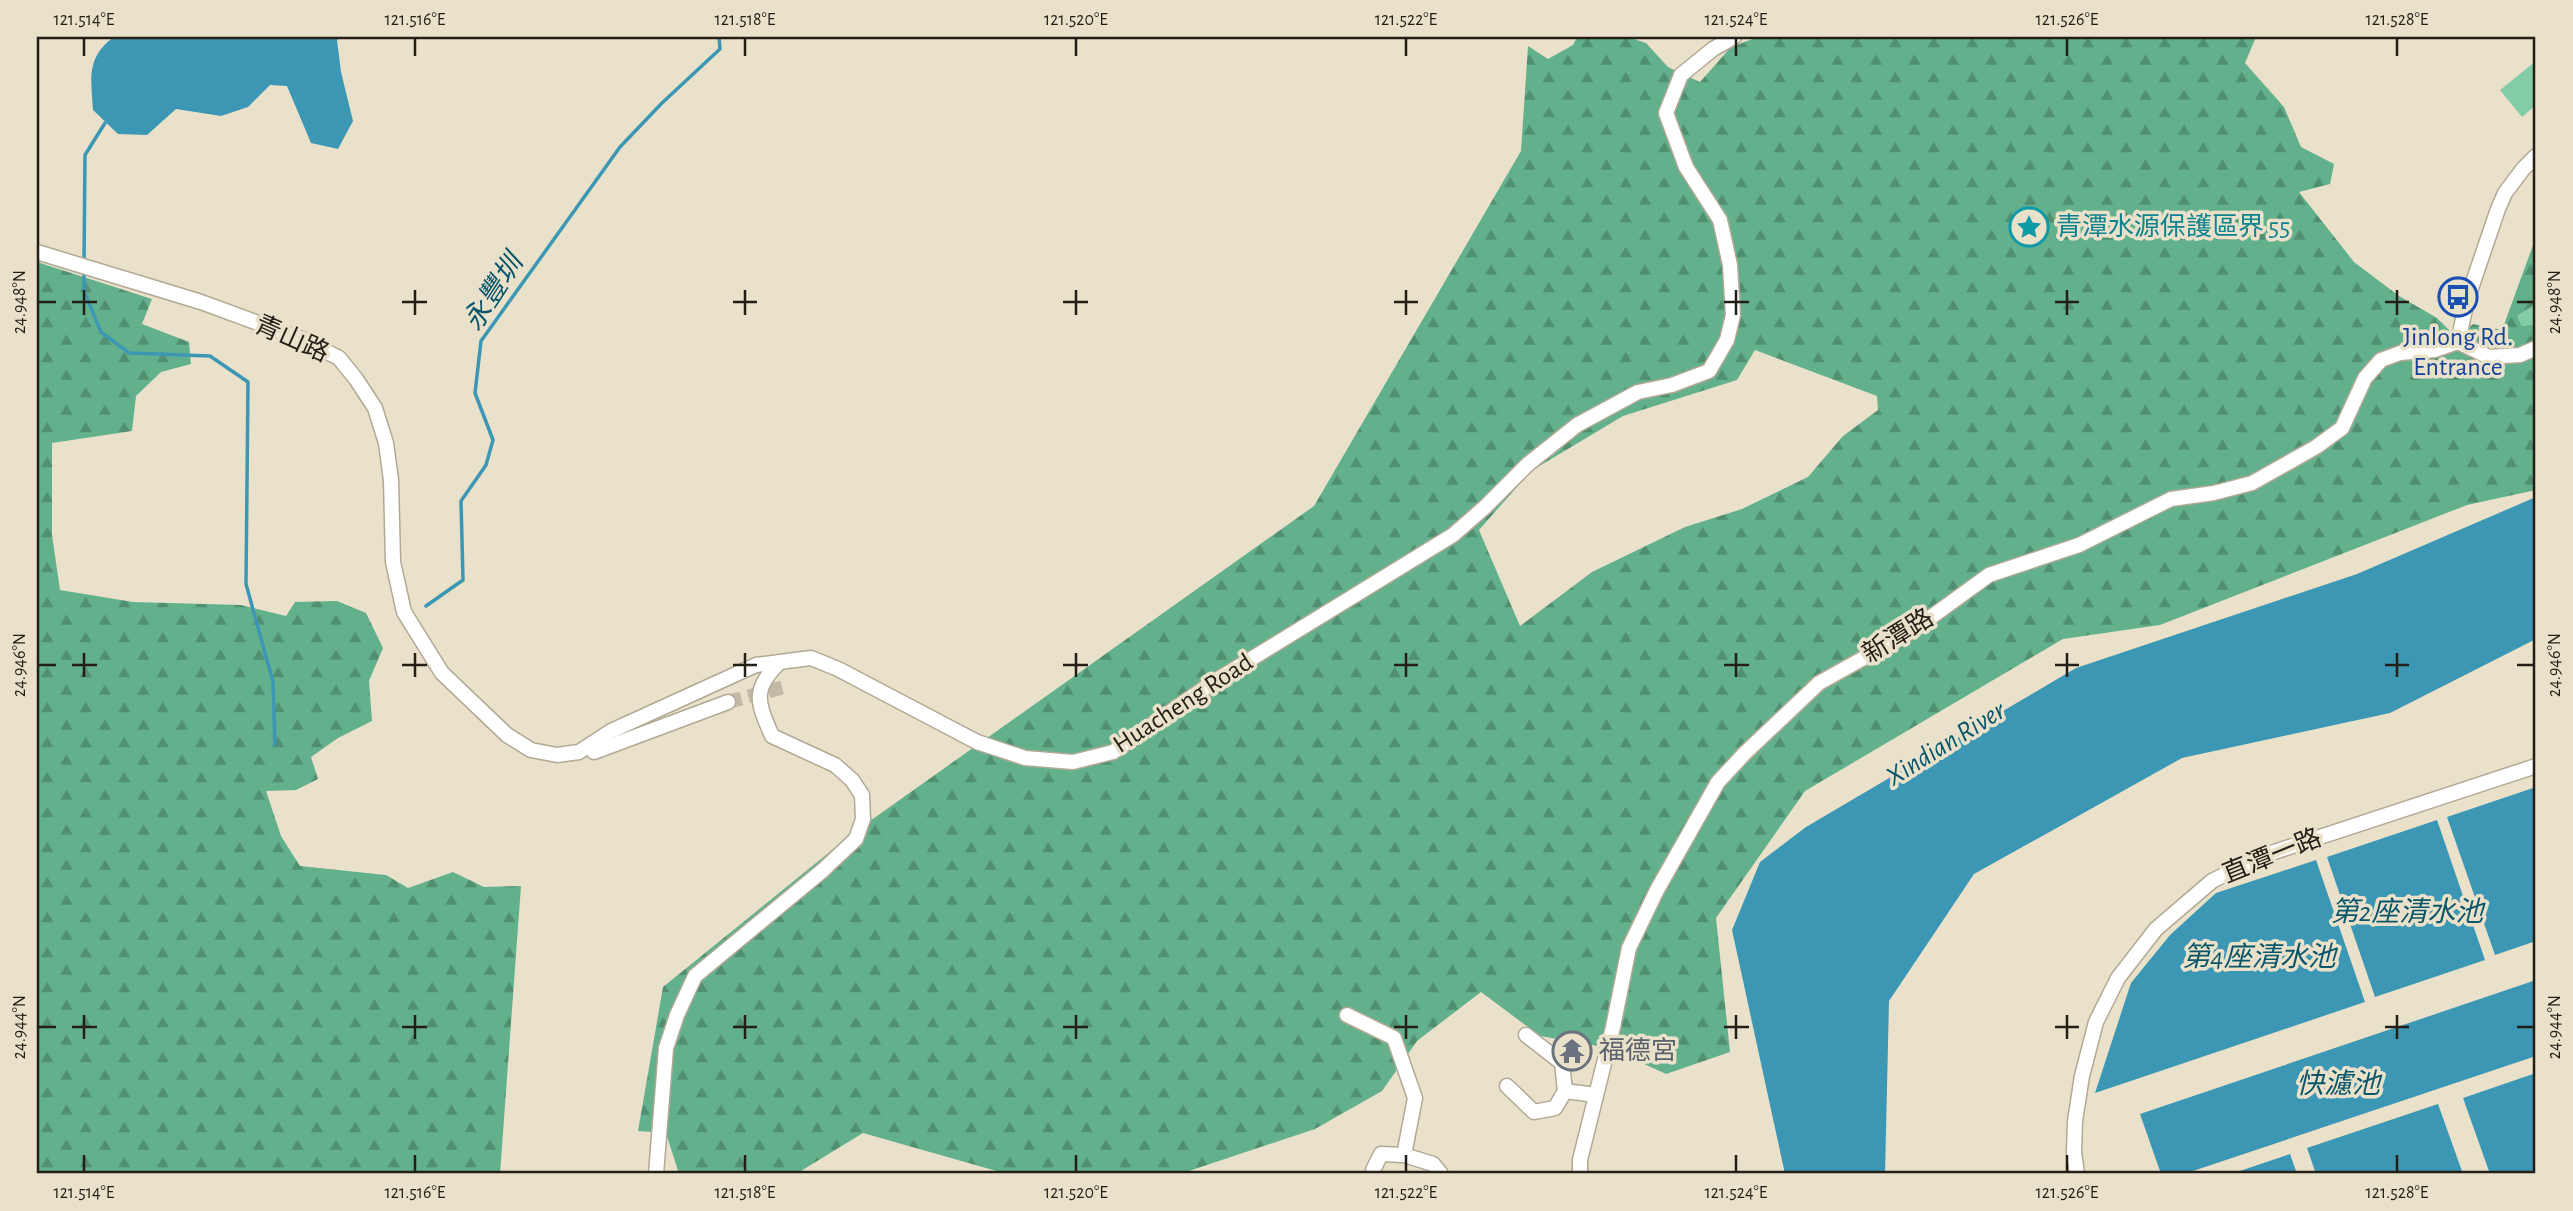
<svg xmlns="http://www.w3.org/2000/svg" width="2573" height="1211" viewBox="0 0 2573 1211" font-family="'Alegreya Sans','Noto Sans TC',sans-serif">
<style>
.green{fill:#84cca8}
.forest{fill:url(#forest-firs);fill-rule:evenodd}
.water{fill:#3c97b4}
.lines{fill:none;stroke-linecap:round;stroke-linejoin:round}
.stream{stroke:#3c97b4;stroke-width:3.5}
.minor-tunnel{stroke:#c2baa7;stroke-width:14;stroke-dasharray:14 7;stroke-linecap:butt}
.minor-casing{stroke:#b1a994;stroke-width:17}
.minor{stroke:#fff;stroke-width:14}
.ticks{fill:none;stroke:#231f17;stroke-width:2.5}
.labels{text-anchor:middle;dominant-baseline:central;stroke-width:7;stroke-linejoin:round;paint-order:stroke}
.culture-label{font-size:26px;fill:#0d838f;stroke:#eae1cb;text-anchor:start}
.transit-label{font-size:26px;fill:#164399;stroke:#eae1cb}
.street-label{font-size:26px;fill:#231f17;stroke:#eae1cb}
.worship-label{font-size:26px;fill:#5b616d;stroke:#eae1cb;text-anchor:start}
.water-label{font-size:28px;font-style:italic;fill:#09566b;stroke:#eae1cb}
.neatline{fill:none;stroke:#231f17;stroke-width:2.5}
.ticks-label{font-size:18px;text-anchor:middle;fill:#231f17}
</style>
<defs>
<pattern id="forest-firs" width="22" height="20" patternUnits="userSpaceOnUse" patternTransform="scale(1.75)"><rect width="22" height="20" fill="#63b18c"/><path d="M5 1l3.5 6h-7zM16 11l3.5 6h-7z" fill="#518f71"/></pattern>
</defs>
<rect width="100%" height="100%" fill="#eae1cb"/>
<g class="green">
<polygon points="2536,61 2536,105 2522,117 2500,90"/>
<polygon points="2536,304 2536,324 2522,326 2517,316"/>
</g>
<g class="forest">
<path d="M1577,37h51l18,6 22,24 32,15 31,-35 27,-10h498l-11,26 39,44 17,40 33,17 -4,20 -31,8 55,70 45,34 38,22 37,37 10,1 -22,-22 11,-10 29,6 34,-93v67l-19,12 5,10 14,-2v166l-69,15 -307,120 -97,14 -258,152 -89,127 14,134 -64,22 -57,-26 -69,-12 -59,-44 -64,49 -35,50 -67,38 -135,45h-173l-144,-41 -67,41h-117l-13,-41 -28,-2 25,-144 190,-154 461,-327 207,-355 7,-105 20,13 25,-14zM1755,350l122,46 1,14 -35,26 -35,41 -66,32 -57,18 -93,45 -72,54 -41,-96 52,-59 92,-55 114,-36z"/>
<polygon points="37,262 152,299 142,324 189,342 191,364 161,372 136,396 132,431 52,443 52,535 60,590 133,602 241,605 286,616 295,602 337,601 366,613 383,648 369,681 372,721 338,738 311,757 318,779 296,790 266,791 281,836 300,866 386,875 408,888 453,872 484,887 521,886 500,1174 37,1174"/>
</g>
<g class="water">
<path d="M114,37h227l-4,3 4,32 12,49 -15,28 -27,-6 -24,-57 -17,-1 -22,22 -27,9 -45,-7 -29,26 -29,-1 -25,-24c-2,-31 -7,-53 21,-73z"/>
<polygon points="2536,497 2536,639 2390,713 2182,758 1974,874 1889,1001 1885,1174 1785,1174 1732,930 1760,862 1806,827 2076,668 2357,574"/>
<polygon points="2536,787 2536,941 2495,955 2447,817"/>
<polygon points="2437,820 2485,960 2375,997 2327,857"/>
<polygon points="2316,860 2365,1002 2095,1093 2131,983 2170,935 2216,893"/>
<polygon points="2536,980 2536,1056 2184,1174 2161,1174 2140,1114"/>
<polygon points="2536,1073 2536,1174 2490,1174 2463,1098"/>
<polygon points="2438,1104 2463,1174 2316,1174 2307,1148"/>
<polygon points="2290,1154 2297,1174 2231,1174"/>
</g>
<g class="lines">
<g class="stream">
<polyline points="84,262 85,155 105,123"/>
<polyline points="84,269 84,291 101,332 129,353 210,356 248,382 246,584 273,682 275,745"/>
<polyline points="426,606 463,580 461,501 486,465 493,440 475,393 481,341 620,147 662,103 720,49 719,37"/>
</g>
<polyline class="minor-tunnel" points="728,702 788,686"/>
<g class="minor-casing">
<g id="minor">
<polyline points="37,252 201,302 304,340 339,358 356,379 375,408 386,443 391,480 393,562 404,612 442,673 507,735 531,750 557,755 579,752 611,731 756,665 811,658 838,669 977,742 1025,758 1073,762 1113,752 1212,683 1453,535 1485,507 1528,464 1577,425 1638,392 1672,385 1709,371 1727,340 1733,315 1730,265 1720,220 1686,167 1666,113 1681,75 1713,49 1734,37"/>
<polyline points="2458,342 2467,300 2498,209 2505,193 2523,169 2536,156"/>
<polyline points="2458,342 2489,357 2520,355 2536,348"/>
<polyline points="594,752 728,702"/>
<polyline points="1347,1015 1394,1038 1415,1098 1404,1155 1433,1164 1441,1174"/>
<polyline points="1526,1035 1562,1063 1565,1091"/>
<polyline points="1507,1086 1534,1112 1555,1108 1565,1091 1596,1095"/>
<polyline points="1373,1170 1381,1154 1404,1155"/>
<path d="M656,1174l10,-126 11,-33 18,-39 127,-105 34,-32 7,-20 -1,-24 -10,-15 -17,-15 -63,-29c-14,-33 -21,-46 7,-73"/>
<polyline points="1580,1174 1580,1160 1613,1027 1629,948 1657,890 1718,782 1745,753 1819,683 1912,631 1989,575 2079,545 2171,499 2214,493 2252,483 2316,447 2342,428 2365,378 2381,360 2400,353 2435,350 2458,342"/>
<polyline points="2077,1174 2074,1152 2075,1121 2082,1076 2096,1022 2118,978 2156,929 2212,881 2262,856 2536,766"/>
</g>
</g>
<use href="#minor" class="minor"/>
</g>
<path class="ticks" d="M84,38v18M415,38v18M745,38v18M1076,38v18M1406,38v18M1736,38v18M2067,38v18M2397,38v18M84,290v25M415,290v25M745,290v25M1076,290v25M1406,290v25M1736,290v25M2067,290v25M2397,290v25M38,302h18M72,302h25M402,302h25M733,302h24M1063,302h25M1394,302h24M1724,302h25M2055,302h24M2385,302h24M2517,302h17M84,653v24M415,653v24M745,653v24M1076,653v24M1406,653v24M1736,653v24M2067,653v24M2397,653v24M38,665h18M72,665h25M402,665h25M733,665h24M1063,665h25M1394,665h24M1724,665h25M2055,665h24M2385,665h24M2517,665h17M84,1015v24M415,1015v24M745,1015v24M1076,1015v24M1406,1015v24M1736,1015v24M2067,1015v24M2397,1015v24M38,1027h18M72,1027h25M402,1027h25M733,1027h24M1063,1027h25M1394,1027h24M1724,1027h25M2055,1027h24M2385,1027h24M2517,1027h17M84,1155v17M415,1155v17M745,1155v17M1076,1155v17M1406,1155v17M1736,1155v17M2067,1155v17M2397,1155v17"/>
<defs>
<g id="sight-ring" transform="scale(2.0125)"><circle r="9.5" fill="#eae1cb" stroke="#0f9aa8" stroke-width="1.5"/><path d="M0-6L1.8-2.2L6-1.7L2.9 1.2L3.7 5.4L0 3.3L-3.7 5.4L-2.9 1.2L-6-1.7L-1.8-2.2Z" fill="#0f9aa8"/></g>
<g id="bus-ring" transform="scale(2.0125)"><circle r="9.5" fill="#eae1cb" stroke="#1a4fb4" stroke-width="1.5"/><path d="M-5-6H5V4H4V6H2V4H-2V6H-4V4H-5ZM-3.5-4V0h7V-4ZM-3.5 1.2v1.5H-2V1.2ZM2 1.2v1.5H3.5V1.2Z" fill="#1a4fb4"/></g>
<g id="temple-ring" transform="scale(2.0125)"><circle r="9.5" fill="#eae1cb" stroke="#6b7280" stroke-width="1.5"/><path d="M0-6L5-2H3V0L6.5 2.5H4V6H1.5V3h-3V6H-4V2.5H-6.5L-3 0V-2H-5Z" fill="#6b7280"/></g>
</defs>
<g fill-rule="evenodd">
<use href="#sight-ring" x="2029" y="227"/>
<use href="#bus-ring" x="2458" y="297"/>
<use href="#temple-ring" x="1572" y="1051"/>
</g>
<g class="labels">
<g class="culture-label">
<text x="2056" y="227">青潭水源保護區界 55</text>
</g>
<g class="transit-label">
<text x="2458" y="337">Jinlong Rd.<tspan x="2458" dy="30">Entrance</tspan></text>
</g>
<g class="street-label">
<text transform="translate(292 339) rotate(24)">青山路</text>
<text transform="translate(1898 636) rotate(-32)">新潭路</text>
<text transform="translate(1183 703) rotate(-33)">Huacheng Road</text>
<text transform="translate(2272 856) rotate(-22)">直潭一路</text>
</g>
<g class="worship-label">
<text x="1599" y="1051">福德宮</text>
</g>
<g class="water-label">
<text transform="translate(494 293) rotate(-57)">永豐圳</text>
<text transform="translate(1946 744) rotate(-32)">Xindian River</text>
<text x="2407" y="913">第2座清水池</text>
<text x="2259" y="958">第4座清水池</text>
<text x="2338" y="1085">快濾池</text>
</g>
</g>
<rect width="2573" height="1211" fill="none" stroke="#eae1cb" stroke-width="77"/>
<rect x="38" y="38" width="2496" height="1134" class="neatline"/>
<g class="ticks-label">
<text x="84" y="25">121.514°E</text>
<text x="415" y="25">121.516°E</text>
<text x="745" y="25">121.518°E</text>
<text x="1076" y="25">121.520°E</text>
<text x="1406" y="25">121.522°E</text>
<text x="1736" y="25">121.524°E</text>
<text x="2067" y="25">121.526°E</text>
<text x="2397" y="25">121.528°E</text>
<text transform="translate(19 302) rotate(-90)" y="6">24.948°N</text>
<text transform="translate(2554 302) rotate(-90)" y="6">24.948°N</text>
<text transform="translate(19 665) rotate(-90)" y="6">24.946°N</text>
<text transform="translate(2554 665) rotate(-90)" y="6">24.946°N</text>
<text transform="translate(19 1027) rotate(-90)" y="6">24.944°N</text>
<text transform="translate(2554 1027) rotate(-90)" y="6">24.944°N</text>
<text x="84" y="1198">121.514°E</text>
<text x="415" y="1198">121.516°E</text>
<text x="745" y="1198">121.518°E</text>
<text x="1076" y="1198">121.520°E</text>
<text x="1406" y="1198">121.522°E</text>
<text x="1736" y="1198">121.524°E</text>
<text x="2067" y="1198">121.526°E</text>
<text x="2397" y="1198">121.528°E</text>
</g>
</svg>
